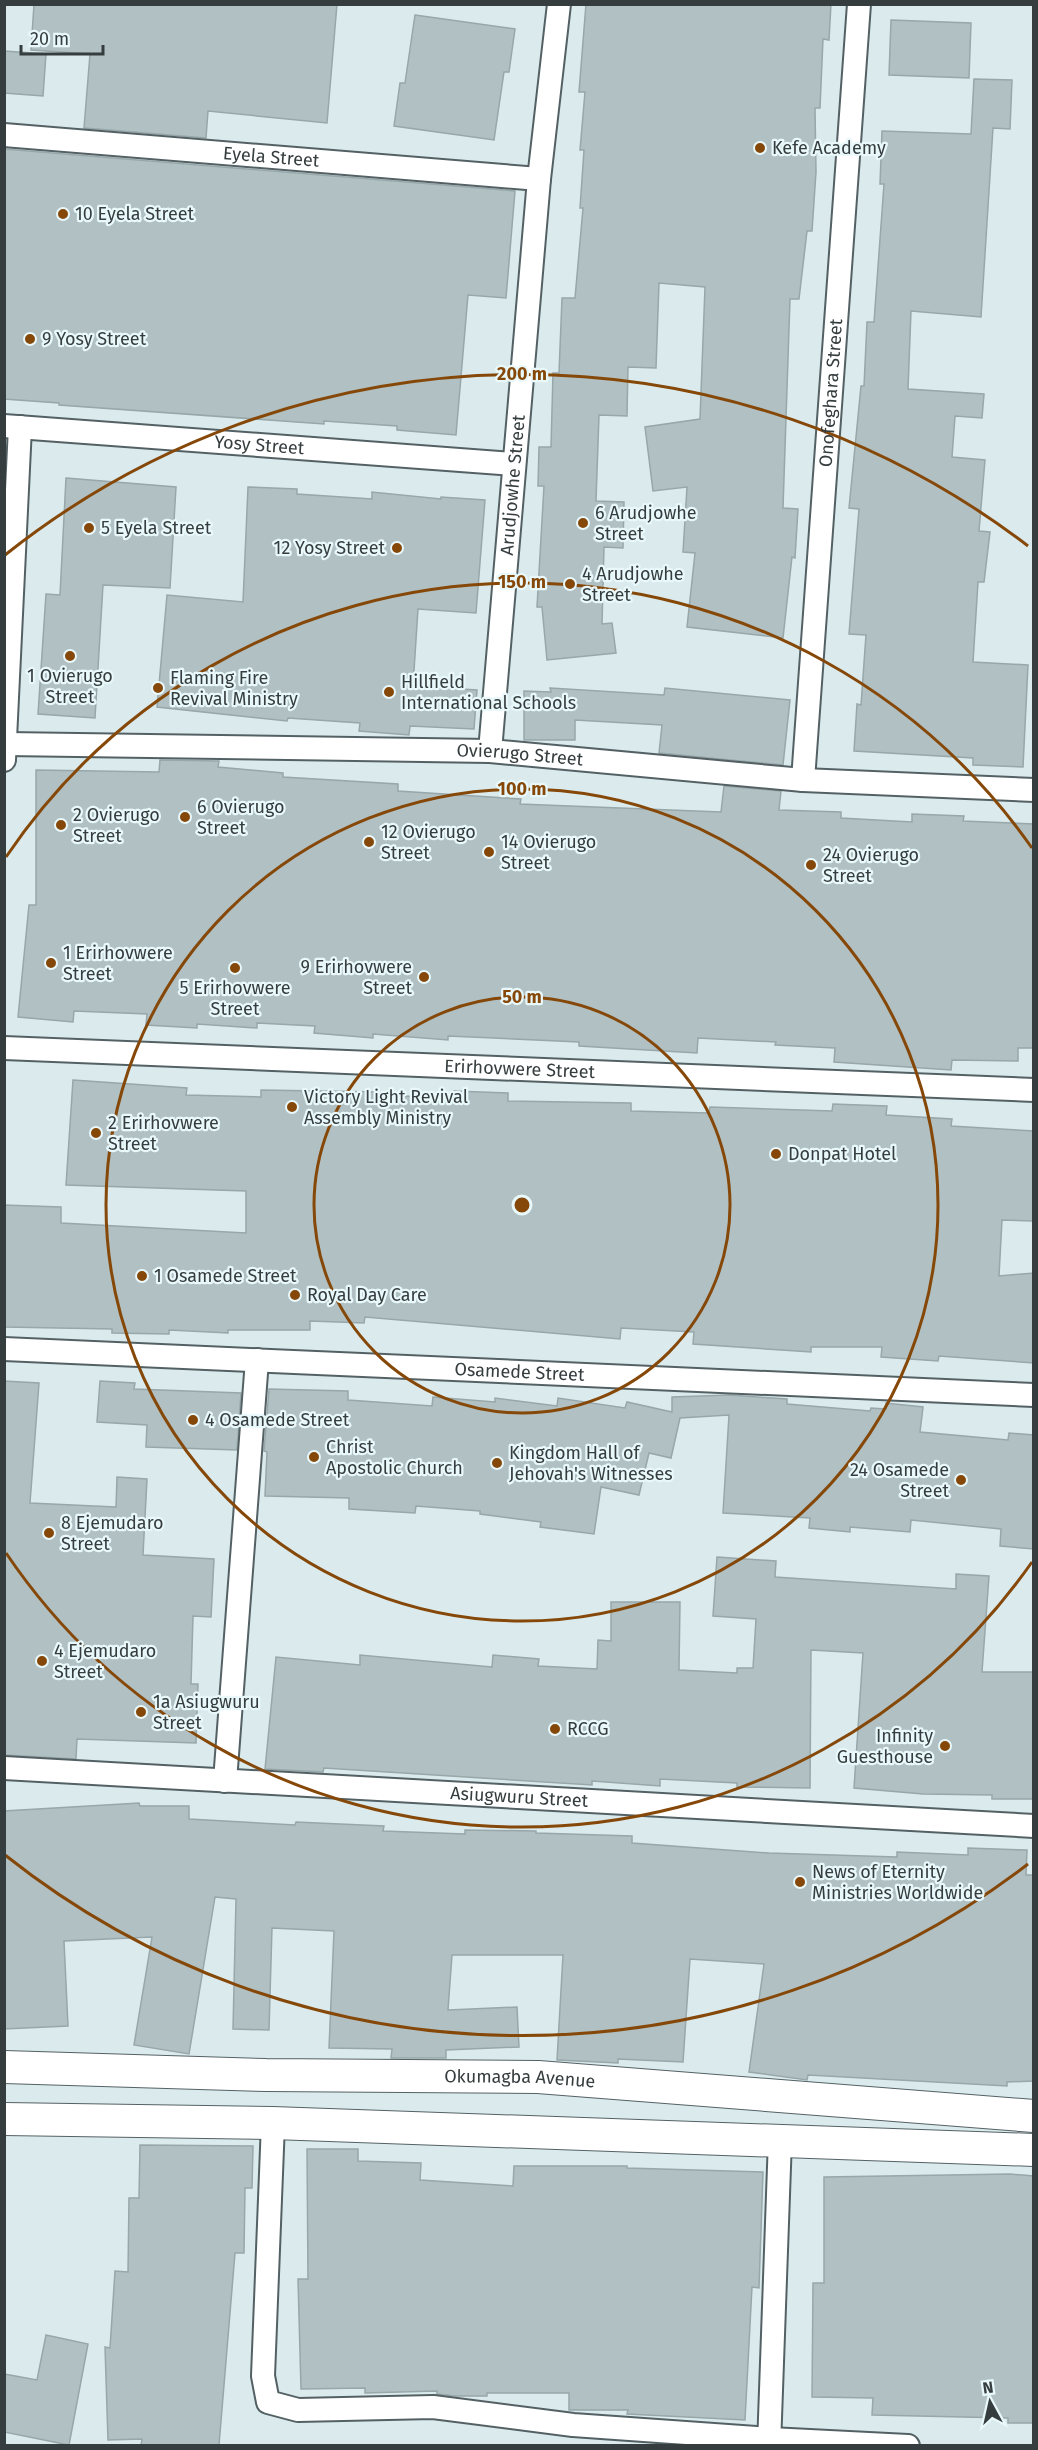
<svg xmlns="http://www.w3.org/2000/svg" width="1038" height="2450" viewBox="0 0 1038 2450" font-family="'Fira Sans',sans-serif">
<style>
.building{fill:#b1c0c2;stroke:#98a7a9;stroke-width:1.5}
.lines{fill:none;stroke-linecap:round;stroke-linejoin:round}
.street-casing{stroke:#546164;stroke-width:26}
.secondary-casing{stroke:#546164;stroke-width:34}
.street{stroke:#fff;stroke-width:22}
.secondary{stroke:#fff;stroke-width:32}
.ring{fill:none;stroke:#864809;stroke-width:3}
.poi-dot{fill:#864809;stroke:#e8f8fb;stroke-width:2}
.labels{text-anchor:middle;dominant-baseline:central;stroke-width:4.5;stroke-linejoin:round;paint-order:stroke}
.poi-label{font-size:18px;fill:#363d3e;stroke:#e8f8fb;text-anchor:start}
.street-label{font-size:18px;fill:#363d3e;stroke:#e8f8fb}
.centre{fill:#864809;stroke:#e8f8fb;stroke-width:3}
.ring-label{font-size:18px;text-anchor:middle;font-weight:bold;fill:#864809;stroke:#e8f8fb;stroke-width:4.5;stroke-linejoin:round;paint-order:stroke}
</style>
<rect width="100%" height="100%" fill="#dbebed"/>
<g class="building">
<polygon points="34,4 337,4 327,123 208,111 206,138 84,128 90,54 31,50"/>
<polygon points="586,4 831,4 829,40 823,39 820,108 815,108 816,172 812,231 807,231 799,299 790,299 783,508 798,509 795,558 792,557 783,638 687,627 695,553 683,552 687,487 653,491 645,427 700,419 705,287 659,283 656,368 628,367 627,416 599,415 596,501 624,502 623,548 604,547 602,624 612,623 616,653 547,660 542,607 537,607 544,486 538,486 539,447 551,447 553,373 559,373 562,298 575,298 583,208 580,208 584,150 580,150 585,92 579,92"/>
<polygon points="415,15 515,29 509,72 504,72 494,140 394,126 400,83 405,83"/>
<polygon points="891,20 971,23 969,78 889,75"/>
<polygon points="4,51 46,54 43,96 4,93"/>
<polygon points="974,79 1012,80 1010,129 993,128 981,317 911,311 908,389 984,394 982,418 955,416 952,457 985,460 979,531 990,532 984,582 978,582 973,662 1028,665 1023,767 973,765 973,758 854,751 857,704 861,705 866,635 849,634 859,509 849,508 861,386 864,386 867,322 874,322 884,184 880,184 882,131 971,134"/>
<polygon points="4,149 515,191 506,298 468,295 456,435 397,430 397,426 324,421 324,424 59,405 59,403 4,399"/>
<polygon points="66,478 176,487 170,588 103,585 95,718 38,714 46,594 60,595"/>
<polygon points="248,487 297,489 297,494 372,499 372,492 441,499 441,497 485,500 476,613 418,609 413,686 477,690 474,729 410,726 409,735 359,731 360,723 288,718 287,721 157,707 167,595 243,602"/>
<polygon points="550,688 664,695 665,688 790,700 783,765 659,753 662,725 575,720 575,740 524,740 524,691 551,692"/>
<polygon points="160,760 219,761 218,767 283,773 283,777 398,784 398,791 521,799 520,804 721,812 724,786 781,791 779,810 841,812 841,818 912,822 912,814 964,816 963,821 1034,824 1034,1048 1018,1048 1018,1061 952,1060 951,1070 834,1062 835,1048 775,1045 776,1042 698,1038 697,1053 579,1046 579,1042 448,1036 448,1040 373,1034 373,1038 314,1033 315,1026 257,1023 257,1028 197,1024 197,1028 146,1025 147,1014 74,1011 73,1022 18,1017 29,905 36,905 36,770 159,772"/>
<polygon points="73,1080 187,1088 186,1095 261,1097 261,1090 378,1092 377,1095 454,1098 454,1091 508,1093 508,1101 631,1103 631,1111 709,1113 710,1107 832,1111 833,1104 887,1106 886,1115 952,1119 951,1126 1034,1131 1034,1221 1002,1220 999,1276 1034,1273 1034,1363 939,1356 938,1361 881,1357 882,1347 811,1347 811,1352 693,1344 694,1332 621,1328 620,1339 365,1317 364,1323 310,1321 310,1330 228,1330 228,1333 169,1330 169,1334 112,1333 112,1329 4,1327 4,1205 61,1207 61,1223 246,1233 246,1191 66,1185"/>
<polygon points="4,1381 39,1383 30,1503 116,1507 117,1477 147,1479 143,1555 214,1559 211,1617 193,1616 191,1684 198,1684 196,1743 77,1739 76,1759 4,1755"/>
<polygon points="100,1381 135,1383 134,1389 241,1393 237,1450 146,1447 147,1425 97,1422"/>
<polygon points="269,1389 348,1391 348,1400 432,1406 433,1397 495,1402 495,1398 557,1406 558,1398 625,1408 627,1402 672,1412 672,1397 730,1395 787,1399 787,1404 870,1411 871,1408 886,1409 886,1403 923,1407 920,1432 1008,1440 1009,1433 1034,1435 1034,1549 1000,1546 1001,1529 911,1520 910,1532 850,1527 850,1532 809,1528 810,1518 723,1513 729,1415 680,1418 671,1458 649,1453 639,1495 601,1487 594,1534 540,1527 541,1522 480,1514 480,1511 416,1506 415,1513 349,1509 349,1498 265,1496 267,1452 264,1451"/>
<polygon points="717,1557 776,1561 775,1577 956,1589 956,1574 989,1576 982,1672 1034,1672 1034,1799 992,1799 992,1795 923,1794 854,1788 863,1653 811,1650 810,1788 737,1787 737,1783 660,1779 660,1786 592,1781 592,1785 324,1768 323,1772 265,1769 276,1657 360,1665 360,1655 492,1667 493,1655 539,1659 538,1666 597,1669 598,1640 611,1641 611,1602 680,1602 679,1670 737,1673 737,1668 753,1668 756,1619 713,1616"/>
<polygon points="139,1803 140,1806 189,1806 189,1819 295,1825 296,1822 384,1826 383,1831 465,1834 465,1830 536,1831 536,1833 632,1836 632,1843 769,1853 897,1857 897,1852 968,1855 968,1848 1027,1850 1026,1875 1034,1875 1034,2081 1007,2082 1007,2086 808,2075 807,2080 749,2072 764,1964 690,1959 683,2062 618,2059 618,2063 557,2060 563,1955 452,1955 448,2010 517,2007 519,2047 446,2050 446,2058 391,2058 392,2049 329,2048 334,1931 272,1928 269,2030 233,2029 236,1899 215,1897 189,2054 134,2045 152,1937 64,1941 68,2026 4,2029 4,1811"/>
<polygon points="140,2145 253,2146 252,2188 245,2188 244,2253 235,2253 219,2445 141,2445 142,2439 108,2440 105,2347 110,2348 115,2271 128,2272 129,2198 139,2198"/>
<polygon points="307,2149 358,2149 358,2161 421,2163 420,2180 513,2186 514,2166 627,2166 627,2168 763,2172 759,2288 752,2287 745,2420 627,2414 628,2410 569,2410 569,2393 487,2393 487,2396 455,2396 437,2394 437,2391 365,2393 365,2388 301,2389 298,2279 308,2279"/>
<polygon points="1010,2174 1034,2176 1034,2423 1008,2423 1008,2418 872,2415 873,2398 812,2397 813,2283 824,2283 824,2177"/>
<polygon points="46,2335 88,2344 69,2445 4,2432 4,2374 37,2380"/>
</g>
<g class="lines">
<g class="street-casing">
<g id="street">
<path id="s1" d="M4,135l535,44"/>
<path id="s2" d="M4,426l510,38"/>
<path id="s3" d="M6,744l484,7 313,29 231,10"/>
<path id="s4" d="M490,751l49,-572 20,-175"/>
<polyline points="4,760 20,427"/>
<path id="s5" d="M803,780l56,-776"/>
<path id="s6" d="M4,1048l1030,42"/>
<path id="s7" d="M4,1349l1030,46"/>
<path id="s8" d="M4,1768l1030,58"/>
<polyline points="225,1781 257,1360"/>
<polyline points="273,2123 263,2376 268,2402 298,2410 433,2407 573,2425 770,2439 908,2446"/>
<polyline points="769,2446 780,2139"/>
</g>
</g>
<g class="secondary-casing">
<g id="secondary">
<path id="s9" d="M4,2067l262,8 272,2 496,39"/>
<polyline points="4,2119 273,2123 1034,2150"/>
</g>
</g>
<use href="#street" class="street"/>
<use href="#secondary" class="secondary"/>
</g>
<g class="ring">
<circle cx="522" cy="1205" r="208"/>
<circle cx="522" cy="1205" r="416"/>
<path d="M1032 1562A623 623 0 0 1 6 1553M6 857A623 623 0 0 1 1032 848"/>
<path d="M1028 1864A831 831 0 0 1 5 1855M5 555A831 831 0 0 1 1028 546"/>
</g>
<g class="poi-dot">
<circle cx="760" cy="148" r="6"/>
<circle cx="63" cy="214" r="6"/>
<circle cx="30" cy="339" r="6"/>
<circle cx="583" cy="523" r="6"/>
<circle cx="89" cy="528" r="6"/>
<circle cx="397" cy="548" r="6"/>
<circle cx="570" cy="584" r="6"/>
<circle cx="70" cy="656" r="6"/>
<circle cx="158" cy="688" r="6"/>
<circle cx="389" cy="692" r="6"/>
<circle cx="185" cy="817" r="6"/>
<circle cx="61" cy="825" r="6"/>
<circle cx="369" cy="842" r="6"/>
<circle cx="489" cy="852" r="6"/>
<circle cx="811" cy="865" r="6"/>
<circle cx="51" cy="963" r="6"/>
<circle cx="235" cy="968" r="6"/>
<circle cx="424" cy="977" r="6"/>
<circle cx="292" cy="1107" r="6"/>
<circle cx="96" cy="1133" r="6"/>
<circle cx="776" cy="1154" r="6"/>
<circle cx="142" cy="1276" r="6"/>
<circle cx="295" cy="1295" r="6"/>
<circle cx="193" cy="1420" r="6"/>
<circle cx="314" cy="1457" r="6"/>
<circle cx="497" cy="1463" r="6"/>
<circle cx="961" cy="1480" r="6"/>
<circle cx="49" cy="1533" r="6"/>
<circle cx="42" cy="1661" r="6"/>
<circle cx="141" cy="1712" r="6"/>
<circle cx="555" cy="1729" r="6"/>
<circle cx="945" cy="1746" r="6"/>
<circle cx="800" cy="1882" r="6"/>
</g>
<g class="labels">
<g class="poi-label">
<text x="772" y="148">Kefe Academy</text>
<text x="75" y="214">10 Eyela Street</text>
<text x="42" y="339">9 Yosy Street</text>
<text x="595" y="513">6 Arudjowhe<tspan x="595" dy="21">Street</tspan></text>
<text x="101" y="528">5 Eyela Street</text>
<text x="385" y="548" text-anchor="end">12 Yosy Street</text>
<text x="582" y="574">4 Arudjowhe<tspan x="582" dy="21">Street</tspan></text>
<text x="70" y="676" text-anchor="middle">1 Ovierugo<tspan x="70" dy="21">Street</tspan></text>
<text x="170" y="678">Flaming Fire<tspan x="170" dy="21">Revival Ministry</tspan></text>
<text x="401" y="682">Hillfield<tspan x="401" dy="21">International Schools</tspan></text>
<text x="197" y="807">6 Ovierugo<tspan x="197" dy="21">Street</tspan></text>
<text x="73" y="815">2 Ovierugo<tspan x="73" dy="21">Street</tspan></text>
<text x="381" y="832">12 Ovierugo<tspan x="381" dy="21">Street</tspan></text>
<text x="501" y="842">14 Ovierugo<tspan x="501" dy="21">Street</tspan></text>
<text x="823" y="855">24 Ovierugo<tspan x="823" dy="21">Street</tspan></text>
<text x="63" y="953">1 Erirhovwere<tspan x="63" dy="21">Street</tspan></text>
<text x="412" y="967" text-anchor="end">9 Erirhovwere<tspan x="412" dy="21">Street</tspan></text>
<text x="235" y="988" text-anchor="middle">5 Erirhovwere<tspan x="235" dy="21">Street</tspan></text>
<text x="304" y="1097">Victory Light Revival<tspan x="304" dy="21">Assembly Ministry</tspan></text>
<text x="108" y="1123">2 Erirhovwere<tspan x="108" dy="21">Street</tspan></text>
<text x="788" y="1154">Donpat Hotel</text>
<text x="154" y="1276">1 Osamede Street</text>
<text x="307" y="1295">Royal Day Care</text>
<text x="205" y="1420">4 Osamede Street</text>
<text x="326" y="1447">Christ<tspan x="326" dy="21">Apostolic Church</tspan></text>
<text x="509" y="1453">Kingdom Hall of<tspan x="509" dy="21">Jehovah's Witnesses</tspan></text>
<text x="949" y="1470" text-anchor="end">24 Osamede<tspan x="949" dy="21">Street</tspan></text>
<text x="61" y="1523">8 Ejemudaro<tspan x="61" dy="21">Street</tspan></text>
<text x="54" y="1651">4 Ejemudaro<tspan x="54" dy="21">Street</tspan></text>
<text x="153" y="1702">1a Asiugwuru<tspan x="153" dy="21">Street</tspan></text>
<text x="567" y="1729">RCCG</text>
<text x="933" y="1736" text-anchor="end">Infinity<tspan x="933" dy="21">Guesthouse</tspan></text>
<text x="812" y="1872">News of Eternity<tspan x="812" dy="21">Ministries Worldwide</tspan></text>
</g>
<g class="street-label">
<text stroke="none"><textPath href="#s1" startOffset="268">Eyela Street</textPath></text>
<text stroke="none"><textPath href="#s5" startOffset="388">Onofeghara Street</textPath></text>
<text stroke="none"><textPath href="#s2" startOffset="256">Yosy Street</textPath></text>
<text stroke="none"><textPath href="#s4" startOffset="267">Arudjowhe Street</textPath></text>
<text stroke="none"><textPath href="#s3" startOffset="514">Ovierugo Street</textPath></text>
<text stroke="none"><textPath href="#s6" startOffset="516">Erirhovwere Street</textPath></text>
<text stroke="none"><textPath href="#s7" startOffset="516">Osamede Street</textPath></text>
<text stroke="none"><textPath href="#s8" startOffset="516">Asiugwuru Street</textPath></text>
<text stroke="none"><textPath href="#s9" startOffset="516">Okumagba Avenue</textPath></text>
</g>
</g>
<circle cx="522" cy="1205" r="9" class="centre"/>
<g class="ring-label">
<text x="522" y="380">200 m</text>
<text x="522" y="588">150 m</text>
<text x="522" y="795">100 m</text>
<text x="522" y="1003">50 m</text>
</g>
<rect width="1038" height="2450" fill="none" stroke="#363d3e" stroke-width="12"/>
<g transform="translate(990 2402) rotate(352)" stroke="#e8f8fb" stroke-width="4.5" paint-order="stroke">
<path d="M0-4.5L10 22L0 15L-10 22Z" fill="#363d3e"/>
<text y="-9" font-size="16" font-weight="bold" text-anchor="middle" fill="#363d3e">N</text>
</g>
<path d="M21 45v9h82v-9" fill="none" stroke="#363d3e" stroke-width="3"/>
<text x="30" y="45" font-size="18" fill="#363d3e" stroke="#e8f8fb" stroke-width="4.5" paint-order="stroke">20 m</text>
</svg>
